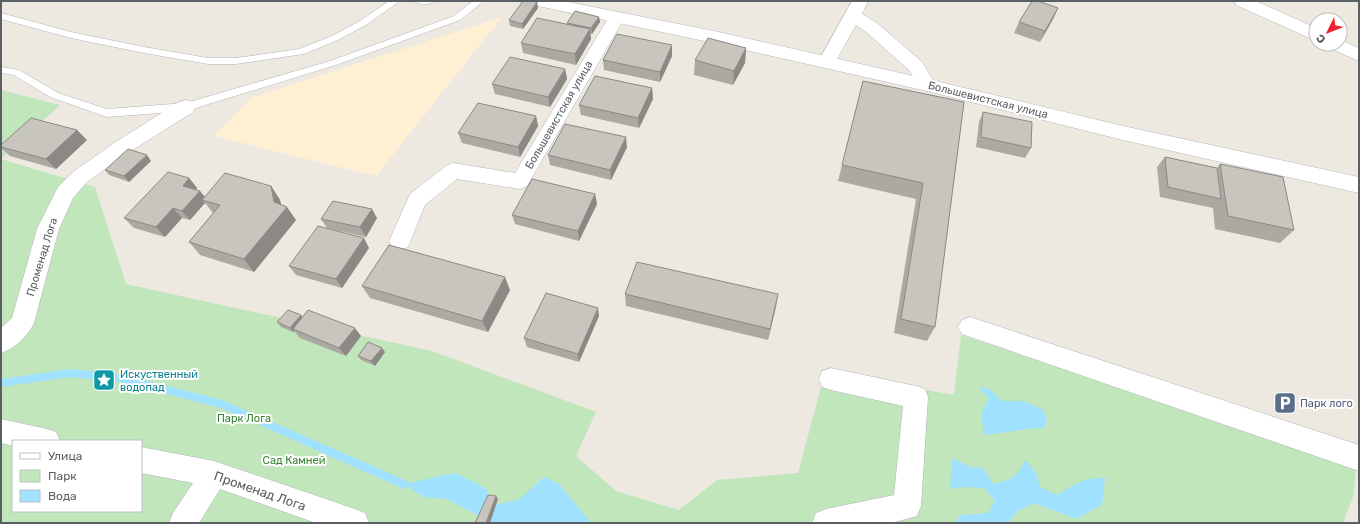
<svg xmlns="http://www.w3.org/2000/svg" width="1360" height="524" viewBox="0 0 1360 524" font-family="Rubik,sans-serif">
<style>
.commercial{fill:#fff0d4}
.green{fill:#c1e6bc;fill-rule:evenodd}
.water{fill:#9fe1ff}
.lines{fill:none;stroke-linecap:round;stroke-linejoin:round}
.stream{fill:#9fe1ff;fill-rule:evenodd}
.lane-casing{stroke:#b2b5b9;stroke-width:1}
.street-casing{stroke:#b2b5b9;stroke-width:1}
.secondary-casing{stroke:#b3b8bd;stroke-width:1}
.lane{fill:#fff;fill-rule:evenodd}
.street{fill:#fff;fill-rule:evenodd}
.secondary{fill:#fff;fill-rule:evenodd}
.wall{fill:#aca9a3}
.shaded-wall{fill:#8c8985}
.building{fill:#c8c4be;stroke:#8c8985}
.labels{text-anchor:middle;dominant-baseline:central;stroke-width:4;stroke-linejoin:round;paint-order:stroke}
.street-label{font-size:11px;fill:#5a5f63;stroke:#fff}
.culture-label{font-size:11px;fill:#0d838f;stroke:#fff;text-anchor:start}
.service-label{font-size:11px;fill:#4e5e75;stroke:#fff;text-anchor:start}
.park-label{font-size:11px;fill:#378330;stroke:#fff}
.near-street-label{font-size:13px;fill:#5a5f63;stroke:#fff}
</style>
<rect width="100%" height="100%" fill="#ede9e1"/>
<polygon class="commercial" points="502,17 376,176 214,136 251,98"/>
<path class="green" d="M1,90l59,15 -59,54 94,28 31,97 306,67 164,61 -20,44 40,35 63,19 38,-30 81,-7 27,-101 129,23 7,-60 395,130 -2,29 -11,29h-1342zM13,441h128v70h-128z"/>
<g class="water">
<path d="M978,387l11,2 13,12h22l19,9 4,11 -3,7c-20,0 -40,5 -60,7l-3,-22 8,-15z"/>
<path d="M952,458l21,10 9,-1 11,17c17,-4 25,-7 32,-24l11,13 4,14 17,8c18,-11 26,-18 48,-17l-3,27 -26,14 -42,-16 -17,9 -9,11h-54l7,-8 27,-2 7,-12 -11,-13 -23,-1 -11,2z"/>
<polygon points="455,473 480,485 488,491 487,506 481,517 447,499 423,497 404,484"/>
<polygon points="544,477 559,484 591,523 490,523 496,505 520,499"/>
</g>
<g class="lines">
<polygon class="stream" points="70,369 120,374 222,400 407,481 409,484 407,487 404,489 221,408 120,382 70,377 1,387 1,379"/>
<g class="lane-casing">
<g id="lane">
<polygon points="389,1 400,1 366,25 338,40 304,54 236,64 208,64 144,53 71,38 1,19 1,13 71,32 144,47 208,58 236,58 299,49 332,36 360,21"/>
<path d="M413,1h23c-5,4 -18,4 -23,0z"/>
<polygon points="473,1 484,1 460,20 336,65 186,111 107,117 50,97 14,75 1,73 1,67 19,70 58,93 107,109 186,103 330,61 454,16"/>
</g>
</g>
<g class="street-casing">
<g id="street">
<polygon points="852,1 868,1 862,14 877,23 922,62 936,85 933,89 927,91 921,89 909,70 865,31 856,25 833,66 827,68 821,66 818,62"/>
<polygon points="1234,1 1256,1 1316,28 1316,41 1236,5"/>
<polygon points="617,12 623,13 625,17 527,186 520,189 457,179 425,205 408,247 400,250 392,247 389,241 410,194 446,166 453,163 515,173 609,17 611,13"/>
<polygon points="1340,40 1359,48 1359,61 1329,48 1326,44 1340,44"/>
<path d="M186,100l7,2 2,5 -2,5 -65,41 -41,29 -14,16 -14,31 -25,94c-6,13 -20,26 -33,30v-25l11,-10 25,-89 21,-42 15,-15 41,-29 65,-41z"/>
<polygon points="970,317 1359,445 1359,471 962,334 958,327 962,320"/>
<polygon points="831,368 916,386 925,389 928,397 921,506 917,516 891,523 812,523 816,513 826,509 894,495 903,406 831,390 822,387 819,379 822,371"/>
<polygon points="1,419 47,429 56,432 60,441 13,441 13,446 1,443"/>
<polygon points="141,447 214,461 355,509 365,513 369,523 316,523 220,489 199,523 169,523 173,513 193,483 141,473"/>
</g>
</g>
<g class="secondary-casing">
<polygon id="secondary" points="530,1 563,1 714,31 927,79 1123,126 1359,177 1359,193 1123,140 927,91 714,43 538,6 532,5"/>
</g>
<use href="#lane" class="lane"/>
<use href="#street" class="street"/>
<use href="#secondary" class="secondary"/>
</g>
<g class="wall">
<polygon points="537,2 538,8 523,29 510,26 509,20"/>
<polygon points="1058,8 1053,19 1040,42 1014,33 1019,22"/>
<polygon points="599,17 600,22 592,34 590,34 591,39 576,65 523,53 521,43 567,24 567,23"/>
<polygon points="746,48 745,63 733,85 694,75 695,60"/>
<polygon points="672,56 660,82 604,70 603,60"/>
<polygon points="565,69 567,79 550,107 495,94 492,84"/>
<polygon points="863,81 964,102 935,327 927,341 894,333 916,199 838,181"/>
<polygon points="652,88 653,99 639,128 581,115 579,105"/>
<polygon points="983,112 1031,148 1025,158 976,147 979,122"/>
<polygon points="536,116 538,126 520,157 462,143 458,133"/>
<polygon points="87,140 56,169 10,156 1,148 1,145"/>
<polygon points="627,147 611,180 550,165 548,155"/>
<polygon points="1165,157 1217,168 1220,164 1294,230 1280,243 1215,229 1213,208 1160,197 1157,167"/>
<polygon points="151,161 129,182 109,175 105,170"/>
<polygon points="189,178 197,188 196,190 200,191 205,197 271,186 280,200 281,205 296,220 254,272 200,255 189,242 213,213 205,203 190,220 182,218 165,237 134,228 124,218"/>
<polygon points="595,194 597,204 579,241 515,224 512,215"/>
<polygon points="377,218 366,237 327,228 321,219"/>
<polygon points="369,248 342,288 296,275 289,266"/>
<polygon points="362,286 510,290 488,332 370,298"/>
<polygon points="625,294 778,294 768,340 626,306"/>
<polygon points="599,316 579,362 527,347 524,338"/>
<polygon points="302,317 361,336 346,356 300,338 294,331 293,332 281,327 277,322"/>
<polygon points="385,352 375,366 361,360 358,356"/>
</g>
<g class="shaded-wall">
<polygon points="537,2 538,8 523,29 522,24"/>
<polygon points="1058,8 1053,19 1040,42 1045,31"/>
<polygon points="599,17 600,22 592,34 591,28"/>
<polygon points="590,29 591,39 576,65 575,54"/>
<polygon points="672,45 672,56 660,82 660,72"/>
<polygon points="746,48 745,63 733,85 734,71"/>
<polygon points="565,69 567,79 550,107 548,97"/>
<polygon points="652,88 653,99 639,128 638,118"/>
<polygon points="536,116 538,126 520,157 518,147"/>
<polygon points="77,130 87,140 56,169 46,159"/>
<polygon points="626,137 627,147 611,180 610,170"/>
<polygon points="147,155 151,161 129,182 124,176"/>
<polygon points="189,178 197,188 191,196 183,186"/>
<polygon points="271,186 280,200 283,212 287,207 296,220 254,272 244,259"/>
<polygon points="200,191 207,200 202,200 205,203 190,220 182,211"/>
<polygon points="595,194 597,204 579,241 578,231"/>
<polygon points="173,208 182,218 165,237 156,227"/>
<polygon points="372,209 377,218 366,237 360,227"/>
<polygon points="364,238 369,248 342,288 336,279"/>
<polygon points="505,277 510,290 488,332 482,321"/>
<polygon points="778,294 776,307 768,340 770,329"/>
<polygon points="598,308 599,316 579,362 578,354"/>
<polygon points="301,315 305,320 293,329 294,331 293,332 290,328"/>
<polygon points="355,328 361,336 346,356 339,348"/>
<polygon points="382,348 385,352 375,366 371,361"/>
<polygon points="496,496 498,499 490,523 486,523"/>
</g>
<g class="building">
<polygon points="523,1 530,1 537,2 522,24 509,20"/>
<polygon points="1032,1 1038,1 1058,8 1045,31 1019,22"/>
<polygon points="575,11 599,17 591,28 567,23"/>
<polygon points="537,18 590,29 575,54 521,43"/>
<polygon points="617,34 672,45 660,72 603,60"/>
<polygon points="708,38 746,48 734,71 695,60"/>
<polygon points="510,57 565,69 548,97 492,84"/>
<polygon points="595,76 652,88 638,118 579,105"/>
<polygon points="863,81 964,102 935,327 901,319 923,183 842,165"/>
<polygon points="478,103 536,116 518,147 458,133"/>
<polygon points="983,112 1032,122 1031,148 981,137"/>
<polygon points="31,118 77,130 46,159 1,147 1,145"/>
<polygon points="565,124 626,137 610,170 548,155"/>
<polygon points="128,149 147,155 124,176 105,170"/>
<polygon points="1165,157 1217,168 1221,199 1168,187"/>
<polygon points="1220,164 1283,177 1294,230 1228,216"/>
<polygon points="168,172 189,178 183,186 200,191 182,211 173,208 156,227 124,218"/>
<polygon points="225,173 271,186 274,202 287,207 244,259 189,242 220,205 202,200"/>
<polygon points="532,179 595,194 578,231 512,215"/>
<polygon points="333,201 372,209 360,227 321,219"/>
<polygon points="318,226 364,238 336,279 289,266"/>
<polygon points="389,245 505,277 482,321 362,286"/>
<polygon points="637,262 778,294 770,329 625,294"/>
<polygon points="546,293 598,308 578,354 524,338"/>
<polygon points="288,310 301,315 290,328 277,322"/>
<polygon points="308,310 355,328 339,348 293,329"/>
<polygon points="368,342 382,348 371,361 358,356"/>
<polygon points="488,495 496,496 486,523 475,523"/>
</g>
<defs>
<g id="sight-square" transform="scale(1.15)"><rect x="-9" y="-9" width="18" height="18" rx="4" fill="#0f9aa8" stroke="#fff"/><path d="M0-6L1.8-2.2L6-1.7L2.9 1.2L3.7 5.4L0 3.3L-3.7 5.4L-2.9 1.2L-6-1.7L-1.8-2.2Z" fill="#fff"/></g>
<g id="parking-square" transform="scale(1.15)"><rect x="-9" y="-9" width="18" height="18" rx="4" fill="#5c6f8a" stroke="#fff"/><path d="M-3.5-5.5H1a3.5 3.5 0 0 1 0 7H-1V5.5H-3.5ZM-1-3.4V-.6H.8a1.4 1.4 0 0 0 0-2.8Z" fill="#fff"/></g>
</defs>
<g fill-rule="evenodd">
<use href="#sight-square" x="104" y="380"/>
<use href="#parking-square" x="1285" y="403"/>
</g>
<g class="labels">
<g class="street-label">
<text transform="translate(988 100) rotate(14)">Большевистская улица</text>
<text transform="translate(559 115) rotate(-60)">Большевистская улица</text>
<text transform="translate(42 257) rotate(-73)">Променад Лога</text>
</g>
<g class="culture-label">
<text x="120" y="374">Искуственный<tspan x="120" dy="13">водопад</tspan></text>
</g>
<g class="service-label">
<text x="1300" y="403">Парк лого</text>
</g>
<g class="park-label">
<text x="244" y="418">Парк Лога</text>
<text x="294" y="460">Сад Камней</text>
</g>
<g class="near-street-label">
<text transform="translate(260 491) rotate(19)">Променад Лога</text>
</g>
</g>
<rect width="1360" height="524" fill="none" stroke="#5a5f63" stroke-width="4"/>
<rect x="12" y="440" width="130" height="72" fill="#ffffff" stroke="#bdbfc1"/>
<rect x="20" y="453" width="20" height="6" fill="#ffffff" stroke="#bdbfc1"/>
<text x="48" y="460" font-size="12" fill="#5a5f63">Улица</text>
<rect x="20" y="470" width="20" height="12" fill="#c1e6bc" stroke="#bdbfc1"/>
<text x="48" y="480" font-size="12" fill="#5a5f63">Парк</text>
<rect x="20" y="490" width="20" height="12" fill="#9fe1ff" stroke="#bdbfc1"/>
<text x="48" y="500" font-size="12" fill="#5a5f63">Вода</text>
<g transform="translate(1328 32) rotate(227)"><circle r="19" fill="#ffffff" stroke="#bdbfc1"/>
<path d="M0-3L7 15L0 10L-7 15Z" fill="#f0242e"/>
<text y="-6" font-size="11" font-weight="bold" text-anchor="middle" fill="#5a5f63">С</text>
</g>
</svg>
